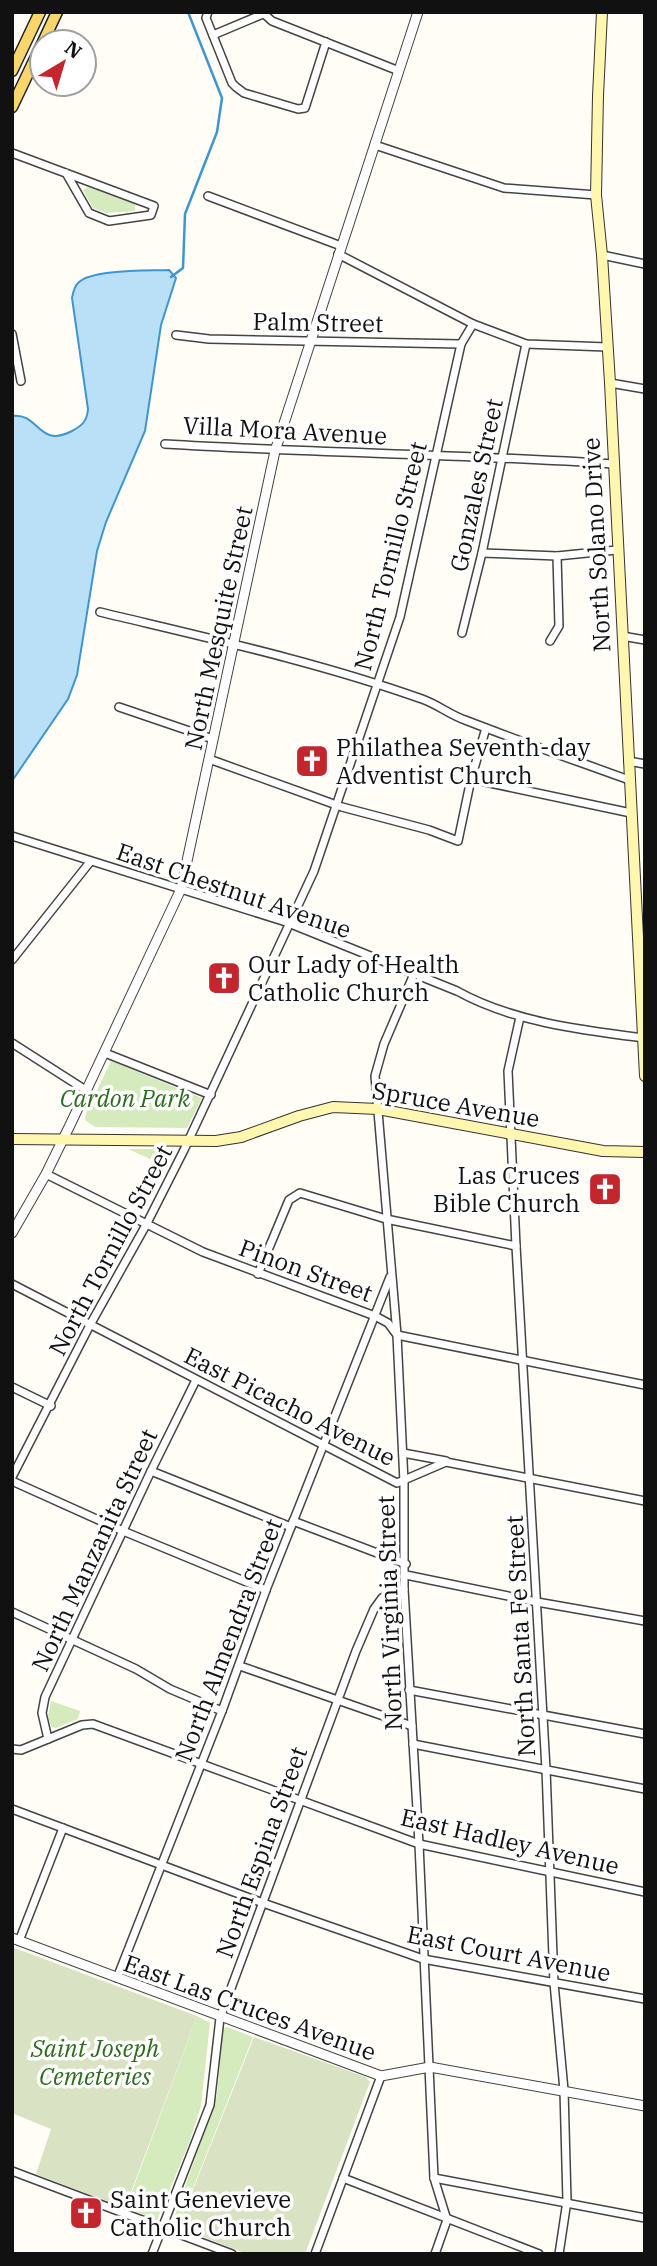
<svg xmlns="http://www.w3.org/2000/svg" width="657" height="2266" viewBox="0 0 657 2266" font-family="'IBM Plex Serif',serif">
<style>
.green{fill:#d5ebbd}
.cemetery{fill:#d9e3c4}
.water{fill:#b9e0f7;stroke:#3f96cf;stroke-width:2}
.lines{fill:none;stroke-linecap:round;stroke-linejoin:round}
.stream{stroke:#3f96cf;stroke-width:2.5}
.minor-casing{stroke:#444;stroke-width:10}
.tertiary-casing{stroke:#444;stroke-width:11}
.secondary-casing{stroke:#333;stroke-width:12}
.primary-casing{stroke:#222;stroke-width:13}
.minor{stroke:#fff;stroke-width:7}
.tertiary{stroke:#fff;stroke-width:9}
.secondary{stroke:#fff6b0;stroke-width:10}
.primary{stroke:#f9d66b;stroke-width:10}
.labels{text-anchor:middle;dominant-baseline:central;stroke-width:7;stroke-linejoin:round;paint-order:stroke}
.street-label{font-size:24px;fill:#111;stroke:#fff}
.poi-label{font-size:24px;fill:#111;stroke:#fff;text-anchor:start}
.park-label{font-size:24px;font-style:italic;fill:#2f6b1f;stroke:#fff}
</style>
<rect width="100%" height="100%" fill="#fffdf5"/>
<g class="green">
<polygon points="88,187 135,204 135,211 106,213 93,208 83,190"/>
<polygon points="111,1061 202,1098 187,1128 95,1127 85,1120 86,1113"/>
<polygon points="128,1149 169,1149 173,1153 168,1167"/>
<polygon points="51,1701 80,1711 78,1719 56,1728 51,1727 48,1716"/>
<polygon points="197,2016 210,2023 201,2106 189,2143 157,2220 126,2208"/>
<polygon points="227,2027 253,2037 177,2228 173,2226 173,2221 217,2095 223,2029"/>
</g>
<g class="cemetery">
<polygon points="12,1947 197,2016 125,2208 36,2174 51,2129 12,2113"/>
<polygon points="254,2037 366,2077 370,2082 305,2254 247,2254 178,2227"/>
</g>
<path class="water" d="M169,270l7,8 -15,47 -16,106 -39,91 -9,29 -20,124 -9,24 -56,82v-365c27,-4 26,33 60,15 11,-6 15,-10 16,-22l-16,-111c1,-5 2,-11 6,-15 13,-14 71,-12 91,-13z"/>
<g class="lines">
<polyline class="stream" points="171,277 183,268 185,214 217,132 222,98 188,12"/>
<g class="minor-casing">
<g id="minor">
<polyline points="208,12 206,18 232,83 236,87 244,93 298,109 305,108 326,42"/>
<polyline points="262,12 272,21 399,71"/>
<polyline points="213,35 263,14"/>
<polyline points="375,145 504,188 596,195"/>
<polyline points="12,153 154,206 151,215 109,221 89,213 66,173"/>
<polyline points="208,196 341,246"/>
<polyline points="338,254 473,324 526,344 607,347"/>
<polyline points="602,255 645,264"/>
<polyline points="12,334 21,381"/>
<polyline points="176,335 209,339 461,344"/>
<polyline points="610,383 645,389"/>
<path d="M165,444c149,9 299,10 448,20"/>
<polyline points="482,553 557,556 617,550"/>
<path d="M100,612c108,26 218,50 322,87 15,5 28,16 43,21 54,21 109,40 164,60"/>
<polyline points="462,633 482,553 526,344"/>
<polyline points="622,636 645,640"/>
<polyline points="550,641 559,626 557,556"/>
<polyline points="119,707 213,739"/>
<polyline points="209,759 342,807 429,830 458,841 471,779 486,728"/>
<polyline points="628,761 645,764"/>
<polyline points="471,779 631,813"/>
<path d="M12,836l274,86 171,69c56,31 124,39 187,47"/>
<polyline points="12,960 90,862"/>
<polyline points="414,974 384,1044 375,1076 397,1335 404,1482 404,1589 419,1844 434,2178 447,2220 435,2254"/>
<polyline points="520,1017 508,1071 516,1246 546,1769 554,1983 564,2090 567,2201 559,2254"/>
<polyline points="12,1043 87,1091"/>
<polyline points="105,1053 211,1095"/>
<polyline points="46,1174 203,1252 375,1316 388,1323 397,1335 645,1385"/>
<polyline points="258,1274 289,1200 300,1193 386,1219 516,1246"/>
<polyline points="12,1284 397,1483 446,1462 645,1501"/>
<polyline points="12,1387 51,1406"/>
<polyline points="403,1453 446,1461"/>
<polyline points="151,1471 291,1527"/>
<polyline points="12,1477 90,1325 146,1225 184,1150 314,871 400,617 461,344 473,324"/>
<polyline points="12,1481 123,1531 266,1590"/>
<polyline points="293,1521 406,1564"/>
<polyline points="406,1575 537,1602 645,1621"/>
<polyline points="12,1612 136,1669 170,1689 222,1711"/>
<polyline points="240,1666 412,1726"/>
<polyline points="409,1690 645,1734"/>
<polyline points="48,1739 42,1713 45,1697 151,1471 196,1380"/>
<polyline points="413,1744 645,1789"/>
<polyline points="12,1749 21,1750 82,1725 93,1724 419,1844 645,1892"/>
<polyline points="12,1809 263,1903 423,1959 645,1999"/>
<polyline points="19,1941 63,1828"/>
<polyline points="117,1978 222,1711 266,1590 390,1277"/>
<polyline points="12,2171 232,2254"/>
<polyline points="343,2178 539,2254"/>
<polyline points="434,2178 645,2218"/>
<polyline points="152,2254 210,2105 220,2018 356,1651 374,1609 382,1598 404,1589"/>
<polyline points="315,2254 381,2076"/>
</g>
</g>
<g class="tertiary-casing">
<g id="tertiary">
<polyline points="12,1233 46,1174 71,1123 181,889 275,451 418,12"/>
<polyline points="12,1938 381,2076 430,2067 645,2106"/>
</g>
</g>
<g class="secondary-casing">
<g id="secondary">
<polyline points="602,12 598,96 596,195 602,255 610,383 645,1076"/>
<polyline points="12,1139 216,1141 241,1137 299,1116 333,1107 378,1109 603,1151 645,1152"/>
</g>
</g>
<g class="primary-casing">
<g id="primary">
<polyline points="43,42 57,12"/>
<polyline points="12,71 40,12"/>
<polyline points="12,107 42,44"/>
</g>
</g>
<use href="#minor" class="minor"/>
<use href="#tertiary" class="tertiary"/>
<use href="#secondary" class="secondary"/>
<use href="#primary" class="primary"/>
</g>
<defs>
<g id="church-square" transform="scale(1.75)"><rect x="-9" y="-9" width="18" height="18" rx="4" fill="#c4262e" stroke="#fff"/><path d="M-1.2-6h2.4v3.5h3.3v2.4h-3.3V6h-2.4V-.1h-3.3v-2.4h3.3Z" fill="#fff"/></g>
</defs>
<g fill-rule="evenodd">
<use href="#church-square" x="312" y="761"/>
<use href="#church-square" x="224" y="978"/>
<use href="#church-square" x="605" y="1189"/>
<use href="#church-square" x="86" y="2213"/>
</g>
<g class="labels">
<g class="street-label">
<text transform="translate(318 322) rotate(1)">Palm Street</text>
<text transform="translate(285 430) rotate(3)">Villa Mora Avenue</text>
<text transform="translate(476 485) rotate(-78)">Gonzales Street</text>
<text transform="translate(596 545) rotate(-93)">North Solano Drive</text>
<text transform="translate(390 556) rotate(-76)">North Tornillo Street</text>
<text transform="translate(218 628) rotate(-78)">North Mesquite Street</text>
<text transform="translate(234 890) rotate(19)">East Chestnut Avenue</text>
<text transform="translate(456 1104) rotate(10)">Spruce Avenue</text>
<text transform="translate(110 1250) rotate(-62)">North Tornillo Street</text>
<text transform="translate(306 1270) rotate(20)">Pinon Street</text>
<text transform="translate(290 1406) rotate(27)">East Picacho Avenue</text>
<text transform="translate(94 1550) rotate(-65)">North Manzanita Street</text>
<text transform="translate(389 1613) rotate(-92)">North Virginia Street</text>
<text transform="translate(520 1636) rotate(-93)">North Santa Fe Street</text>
<text transform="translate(228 1640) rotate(-69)">North Almendra Street</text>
<text transform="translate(510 1841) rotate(13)">East Hadley Avenue</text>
<text transform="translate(261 1852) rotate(-70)">North Espina Street</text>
<text transform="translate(509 1953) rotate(11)">East Court Avenue</text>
<text transform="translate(250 2007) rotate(20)">East Las Cruces Avenue</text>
</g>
<g class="poi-label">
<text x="336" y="747">Philathea Seventh-day<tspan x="336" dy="28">Adventist Church</tspan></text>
<text x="248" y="964">Our Lady of Health<tspan x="248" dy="28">Catholic Church</tspan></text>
<text x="580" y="1175" text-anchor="end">Las Cruces<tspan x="580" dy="28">Bible Church</tspan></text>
<text x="110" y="2199">Saint Genevieve<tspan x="110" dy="28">Catholic Church</tspan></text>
</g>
<g class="park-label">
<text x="125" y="1098">Cardon Park</text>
<text x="95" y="2048">Saint Joseph<tspan x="95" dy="28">Cemeteries</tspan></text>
</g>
</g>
<rect width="657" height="2266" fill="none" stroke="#111111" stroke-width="28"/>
<g transform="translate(63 63) rotate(38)"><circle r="33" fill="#ffffff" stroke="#a0a0a0" stroke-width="2"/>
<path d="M0-5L12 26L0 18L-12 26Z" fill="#c4262e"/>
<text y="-10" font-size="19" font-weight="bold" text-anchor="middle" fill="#111111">N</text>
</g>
</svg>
